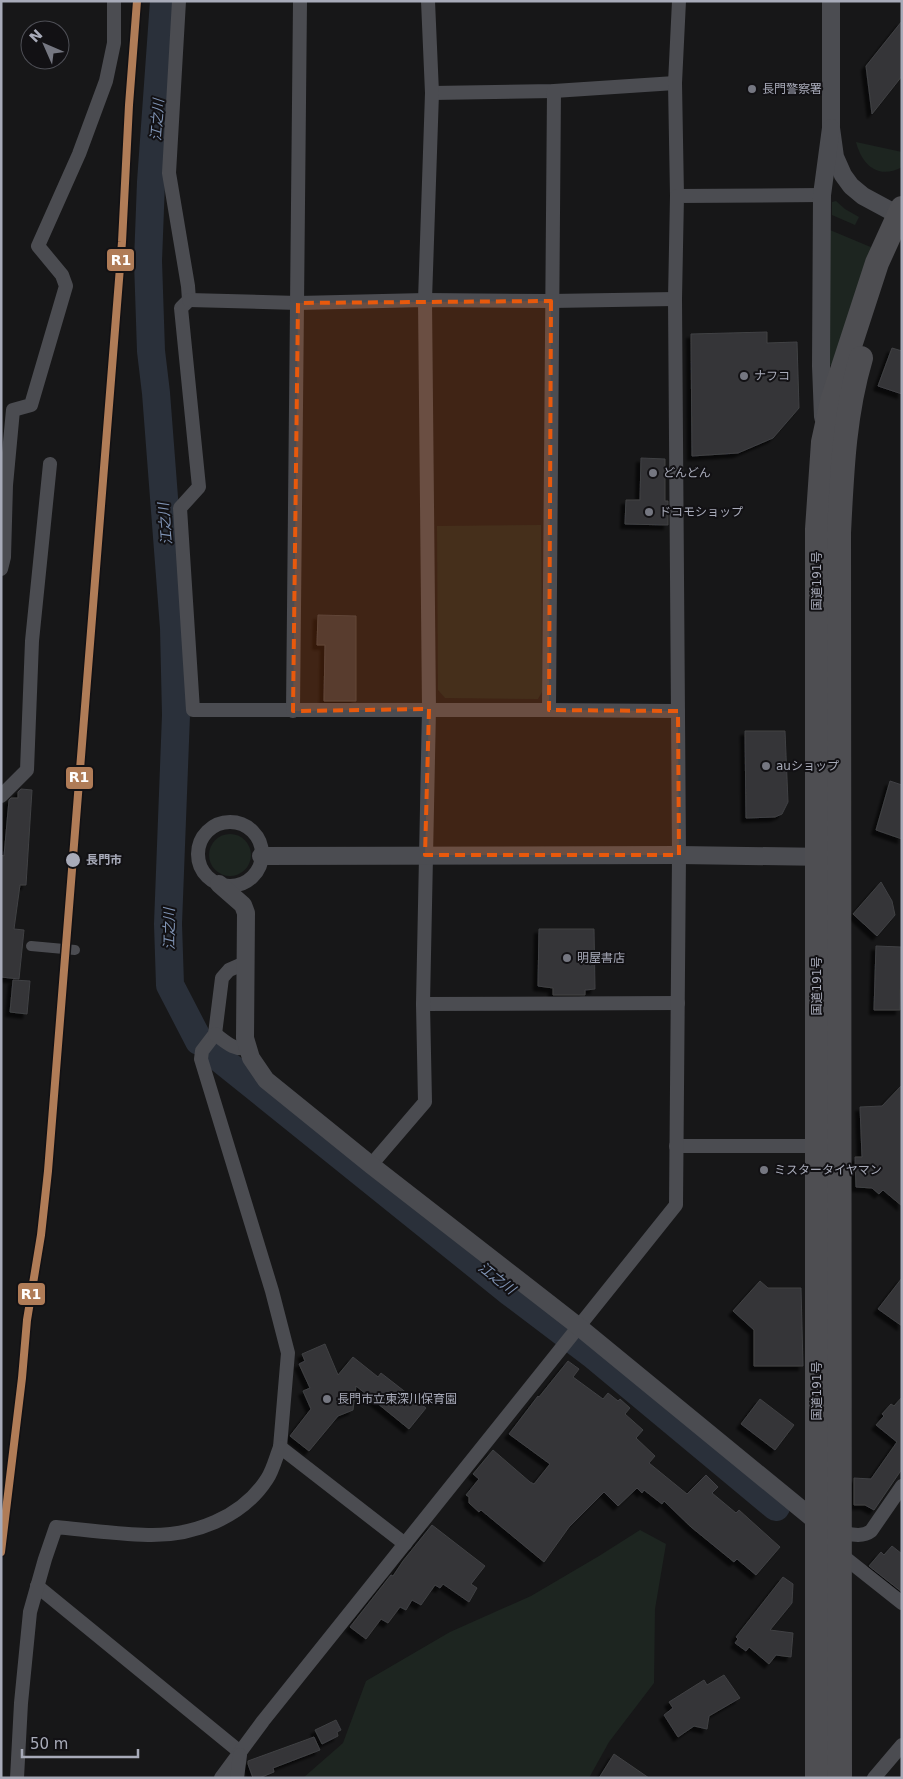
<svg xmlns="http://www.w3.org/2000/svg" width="903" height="1779" viewBox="0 0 903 1779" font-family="'DejaVu Sans','Noto Sans JP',sans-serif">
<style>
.green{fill:#1d2520}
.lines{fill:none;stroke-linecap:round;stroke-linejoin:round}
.river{stroke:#2a303a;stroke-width:28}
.building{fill:#353537;stroke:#404144;filter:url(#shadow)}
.pedestrian{stroke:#4b4c51;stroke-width:10}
.minor{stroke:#4b4c51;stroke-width:14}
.tertiary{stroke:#4b4c51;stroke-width:18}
.trunk{stroke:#4e4e52;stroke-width:24}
.rail-1-casing{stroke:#121114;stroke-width:11}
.rail-1{stroke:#b07c57;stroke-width:8}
.marked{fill:#e8590c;fill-opacity:0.2;stroke:#e8590c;stroke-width:4;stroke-dasharray:10 6;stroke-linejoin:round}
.poi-dot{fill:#757781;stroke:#121114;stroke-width:2}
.stop-dot{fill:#a8abb9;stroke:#121114;stroke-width:2}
.labels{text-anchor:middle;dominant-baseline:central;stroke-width:4;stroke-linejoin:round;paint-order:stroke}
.poi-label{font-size:12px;fill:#a8abb9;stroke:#121114;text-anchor:start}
.street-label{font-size:12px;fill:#a8abb9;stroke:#121114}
.stop-label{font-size:12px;font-weight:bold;fill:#a8abb9;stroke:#121114;text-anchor:start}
.water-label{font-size:14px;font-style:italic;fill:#7f93b4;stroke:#121114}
.line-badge{stroke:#121114;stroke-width:2}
.badge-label{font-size:14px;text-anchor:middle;font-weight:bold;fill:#fff}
</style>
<defs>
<filter id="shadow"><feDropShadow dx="-4.5" dy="4.5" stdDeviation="1" flood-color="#0009"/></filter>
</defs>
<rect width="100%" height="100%" fill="#171718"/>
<g class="green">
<path d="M856,142l46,10v15c-24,13 -40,-2 -46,-25z"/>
<polygon points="836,201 845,209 859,217 855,225 832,215 832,202"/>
<polygon points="830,230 873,248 834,365 828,365"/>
<polygon points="541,525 542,692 538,699 445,698 438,690 437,526"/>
<circle cx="230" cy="855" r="21"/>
<polygon points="640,1530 666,1544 655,1609 654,1683 609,1742 589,1778 303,1778 343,1743 366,1681 450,1632 531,1596 599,1556"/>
</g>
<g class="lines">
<g class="river">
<polyline points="164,1 151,182 148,261 151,351 156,393 174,628 176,715 168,924 170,985 199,1041"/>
<polyline points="213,1053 510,1292 592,1354 776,1507"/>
</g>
</g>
<g class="building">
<polygon points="902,21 902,76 872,114 866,66"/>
<polygon points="767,332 767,343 797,342 799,408 773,438 738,453 692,456 691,334"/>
<polygon points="892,348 902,351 902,394 878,386"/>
<polygon points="641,458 665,459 665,501 668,501 668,525 625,524 626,500 640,500"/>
<polygon points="318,615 356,616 356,701 324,701 325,645 317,645"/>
<polygon points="745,731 785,731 788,802 782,814 775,817 746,818"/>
<polygon points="890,781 902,785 902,839 876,830"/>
<polygon points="21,789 32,790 26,885 20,885 14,929 24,930 19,979 1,977 1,855 4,856 9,800 11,798 18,798 18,792"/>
<polygon points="881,882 892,901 895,915 877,936 853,914"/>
<polygon points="539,929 594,929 595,989 585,990 585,995 553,995 553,988 538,986"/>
<polygon points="876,946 901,947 900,1010 874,1010"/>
<polygon points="13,980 30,981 27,1014 10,1012"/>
<polygon points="902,1085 902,1206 883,1190 879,1194 872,1188 856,1187 855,1157 862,1157 860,1107 882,1106"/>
<polygon points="902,1278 902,1326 878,1309"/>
<polygon points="760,1281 768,1288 801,1288 803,1366 754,1366 754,1330 733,1311"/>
<polygon points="325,1344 338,1375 353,1357 378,1377 381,1373 426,1408 409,1429 356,1386 353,1410 338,1416 309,1451 290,1436 311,1409 303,1391 310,1388 299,1364 305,1361 302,1354"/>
<polygon points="568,1361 579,1369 573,1377 603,1399 608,1393 618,1401 620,1399 630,1408 625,1414 643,1430 636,1438 655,1456 649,1463 687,1494 706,1475 718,1487 712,1493 736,1513 739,1510 780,1547 756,1575 737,1559 734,1562 691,1527 664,1501 662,1504 644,1490 642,1493 637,1488 618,1506 604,1492 569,1527 544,1562 481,1510 479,1512 469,1503 469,1497 466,1495 479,1479 473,1474 493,1450 530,1482 534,1484 550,1464 509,1434 538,1396 539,1397"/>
<polygon points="902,1397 902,1469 874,1510 865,1505 854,1505 854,1478 871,1479 897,1442 876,1425 884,1416 882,1414 891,1404 894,1406"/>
<polygon points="760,1399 794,1425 775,1450 741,1424"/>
<polygon points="432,1525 485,1566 471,1584 477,1588 469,1602 443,1584 440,1588 435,1585 421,1605 412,1600 406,1610 400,1607 388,1623 381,1619 366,1639 350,1627 391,1575 393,1576 403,1561"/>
<polygon points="892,1546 902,1554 902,1592 869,1566 881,1552 884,1555"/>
<polygon points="783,1577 793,1584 792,1603 770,1630 793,1633 791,1657 776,1655 769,1664 749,1647 746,1651 735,1643 738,1639 736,1637"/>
<polygon points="724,1675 740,1698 709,1716 707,1729 694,1726 678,1737 664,1715 673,1708 669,1702 704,1680 707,1685"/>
<polygon points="336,1720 341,1730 337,1732 338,1736 322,1744 315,1730"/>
<polygon points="314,1737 320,1750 273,1768 274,1772 259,1778 253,1778 248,1764 248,1761"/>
<polygon points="614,1754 649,1778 599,1778"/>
</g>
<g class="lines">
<polyline class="pedestrian" points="31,946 75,950"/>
<g class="minor">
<polyline points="179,1 169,173 188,286 189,300 181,308 199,487 180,508 193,710 549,710 678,711"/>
<polyline points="432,93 554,91 675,83"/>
<polyline points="677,196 675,83 679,1"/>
<polyline points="189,300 298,303 425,300 551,301 675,299"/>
<polyline points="1,569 4,557 6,485 13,410 31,405 66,286 62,275 38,246 79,154 106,81 114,43 114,1"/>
<polyline points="549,710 554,91"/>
<polyline points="293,711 300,1"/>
<polyline points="1,796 27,770 32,641 50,464"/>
<circle cx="230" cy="854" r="32"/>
<polyline points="245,963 229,970 222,978 215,1034 202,1051 201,1059 272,1291 288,1353 280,1447"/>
<polyline points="423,1004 678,1003"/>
<path d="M215,1034c11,8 18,16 32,14"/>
<polyline points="676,1146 817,1146"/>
<polyline points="371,1165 425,1102 423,1004 429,709 425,300 432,93 428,1"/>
<path d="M840,1532c10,2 22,6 31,-1l31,-45"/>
<polyline points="839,1553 902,1603"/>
<polyline points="37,1586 240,1752"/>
<path d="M17,1778l4,-75 9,-91 15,-53 11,-32c31,3 61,7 92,8 45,1 94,-17 119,-56 6,-9 9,-22 13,-32l125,97"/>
<polyline points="221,1778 263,1721 676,1205 679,855 675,299 677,196 822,195"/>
<polyline points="237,1778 240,1755"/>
<polyline points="874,1778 902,1745"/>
</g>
<g class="tertiary">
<polyline points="831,1 831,128 835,157 843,175 851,186 863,196 902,217"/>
<polyline points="823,417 821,366 822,195 831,128"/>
<polyline points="261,856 679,855 829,857"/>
<polyline points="219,884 243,905 246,913 245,1038 251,1058 266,1080 371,1165 578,1326 817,1522 825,1526"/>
</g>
<g class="trunk">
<polyline points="817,1778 817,529 823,442 832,401 877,263 902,208"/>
<path d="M840,1778l-1,-1245c3,-59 5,-118 22,-175"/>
</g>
<g class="rail-1-casing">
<polyline id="rail-1" points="1,1552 22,1378 27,1320 41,1235 48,1171 122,242 129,105 137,1"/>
</g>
<use href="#rail-1" class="rail-1"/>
</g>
<path class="marked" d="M551,301l-2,409 129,1 1,144h-254l4,-146 -136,2 5,-408z"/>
<g class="poi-dot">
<circle cx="752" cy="89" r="5"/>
<circle cx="744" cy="376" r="5"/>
<circle cx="653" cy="473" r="5"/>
<circle cx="649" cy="512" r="5"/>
<circle cx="766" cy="766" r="5"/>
<circle cx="567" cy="958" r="5"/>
<circle cx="764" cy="1170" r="5"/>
<circle cx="327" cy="1399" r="5"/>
</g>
<circle class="stop-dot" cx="73" cy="860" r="8"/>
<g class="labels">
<g class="poi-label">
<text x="762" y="89">長門警察署</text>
<text x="754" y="376">ナフコ</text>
<text x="663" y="473">どんどん</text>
<text x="659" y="512">ドコモショップ</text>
<text x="776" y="766">auショップ</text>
<text x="577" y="958">明屋書店</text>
<text x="774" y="1170">ミスタータイヤマン</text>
<text x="337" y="1399">長門市立東深川保育園</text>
</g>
<g class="street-label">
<text transform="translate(817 581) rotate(-90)">国道191号</text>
<text transform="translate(817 986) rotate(-90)">国道191号</text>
<text transform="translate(817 1391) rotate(-90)">国道191号</text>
</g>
<g class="stop-label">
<text x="86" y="860">長門市</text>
</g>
<g class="water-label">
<text transform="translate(157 120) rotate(-86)">江之川</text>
<text transform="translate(165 524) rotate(-95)">江之川</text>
<text transform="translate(169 929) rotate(-90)">江之川</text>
<text transform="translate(497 1278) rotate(38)">江之川</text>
</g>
</g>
<g class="line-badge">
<rect x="106" y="248" width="29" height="24" rx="5" fill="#b07c57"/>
<rect x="65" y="766" width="29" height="24" rx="5" fill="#b07c57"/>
<rect x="17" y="1282" width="29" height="24" rx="5" fill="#b07c57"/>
</g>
<g class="badge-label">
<text x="121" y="265">R1</text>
<text x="79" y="782">R1</text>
<text x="31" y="1299">R1</text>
</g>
<rect width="903" height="1779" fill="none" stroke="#a8abb9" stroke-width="5"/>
<g transform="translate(45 45) rotate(315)"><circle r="24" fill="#121114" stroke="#4e4f56"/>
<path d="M0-4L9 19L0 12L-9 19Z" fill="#757781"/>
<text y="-8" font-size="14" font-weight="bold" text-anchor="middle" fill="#a8abb9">N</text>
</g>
<path d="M22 1749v8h116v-8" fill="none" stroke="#a8abb9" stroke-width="2.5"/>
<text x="30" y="1749" font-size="15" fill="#a8abb9" stroke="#121114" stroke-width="4" paint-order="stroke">50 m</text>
</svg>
